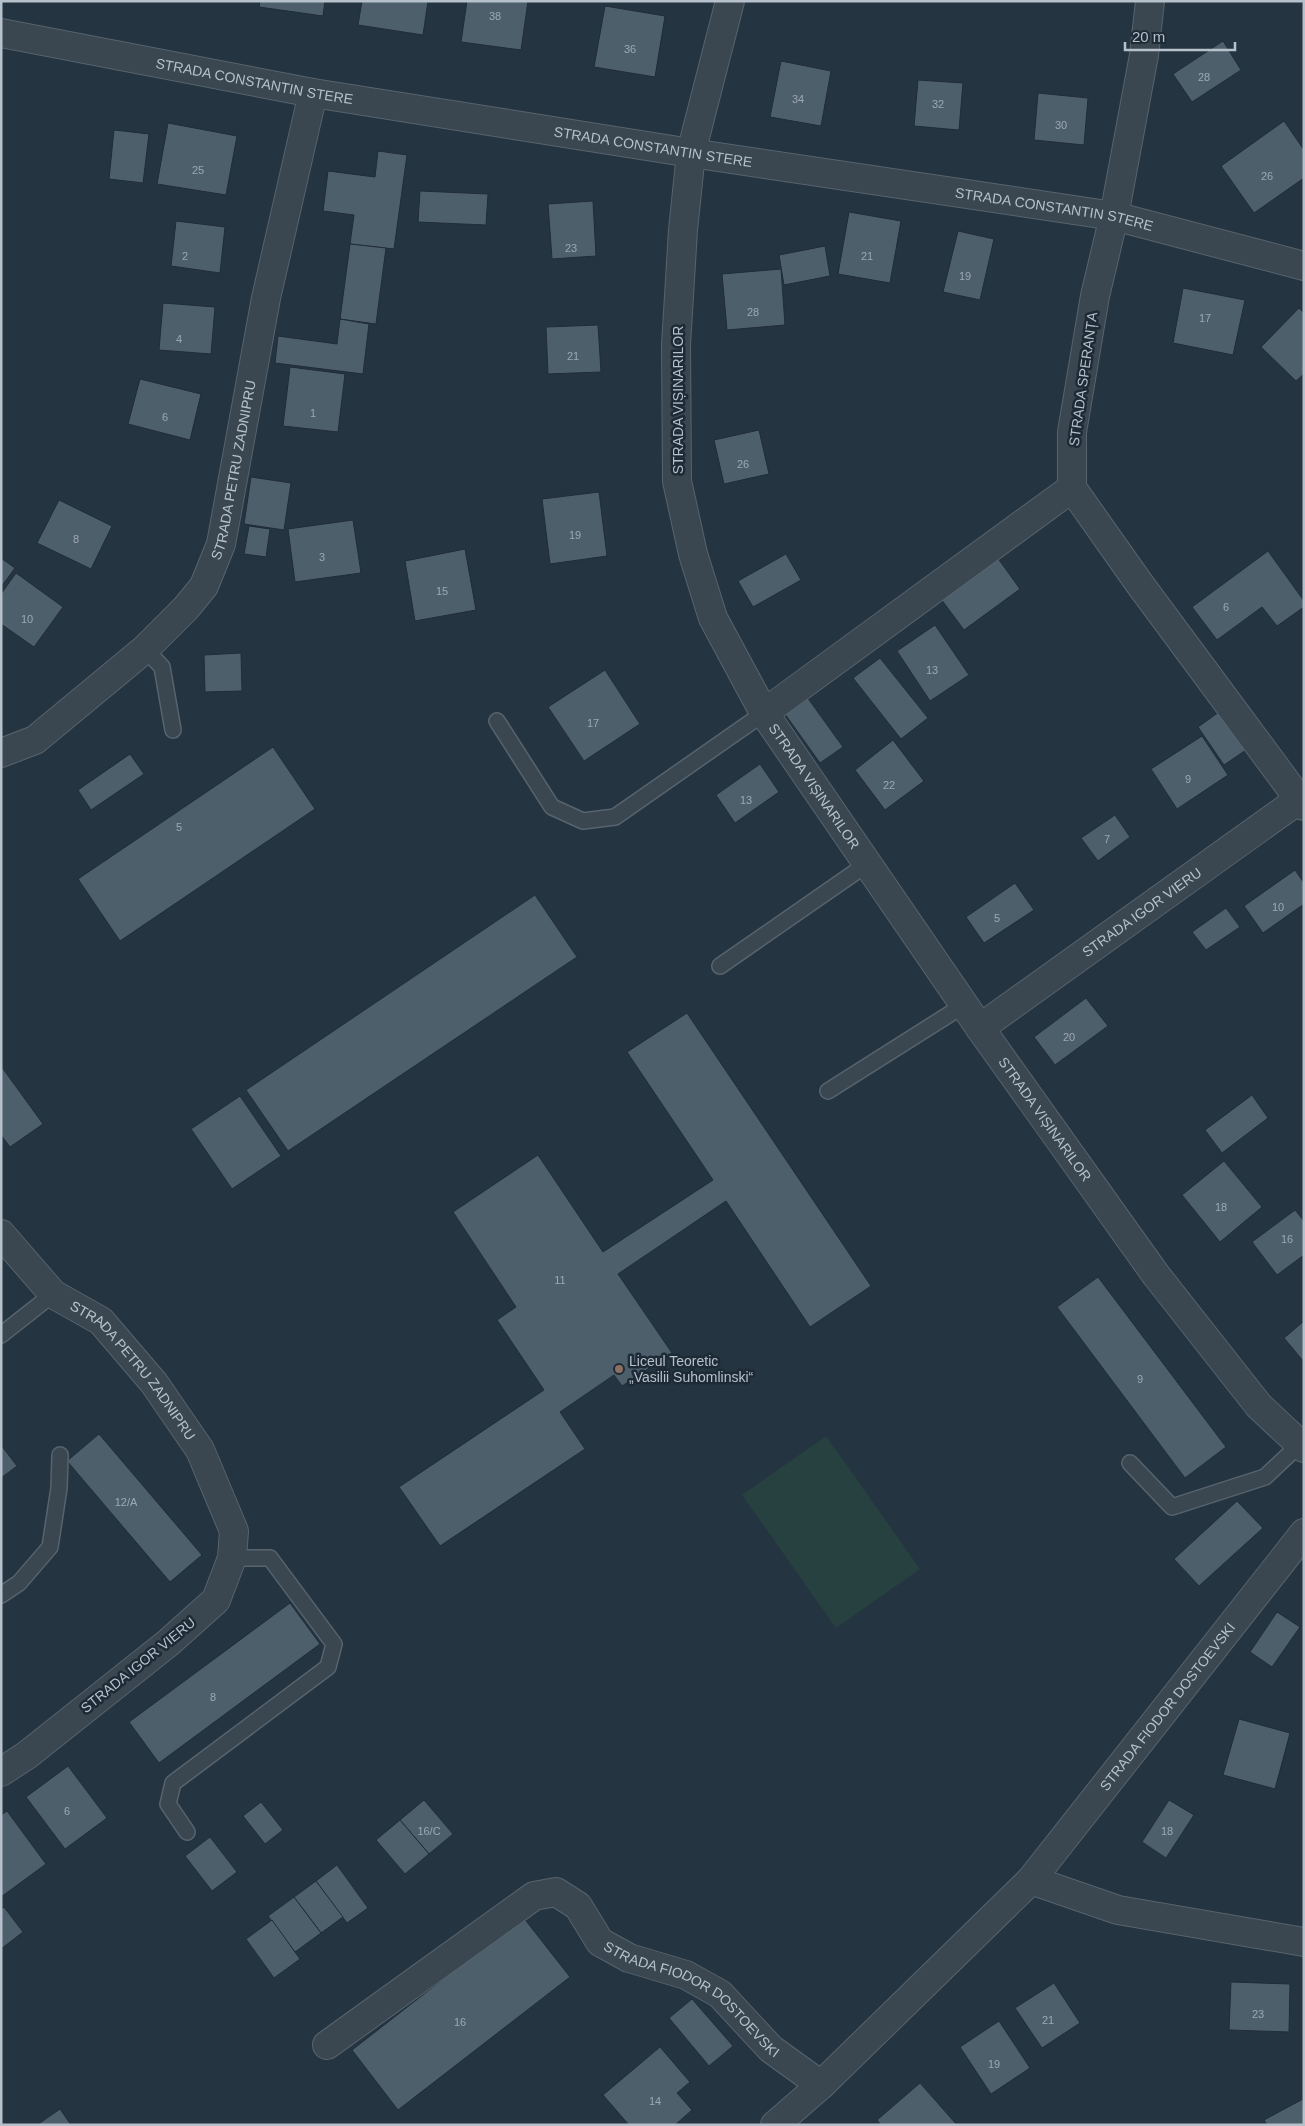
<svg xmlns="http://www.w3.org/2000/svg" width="1305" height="2126" viewBox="0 0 1305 2126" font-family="Helvetica,sans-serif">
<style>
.green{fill:#274141}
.building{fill:#4e5f6c;stroke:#202d38}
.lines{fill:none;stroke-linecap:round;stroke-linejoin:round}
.service-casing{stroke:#57646e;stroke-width:18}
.minor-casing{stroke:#57646e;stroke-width:30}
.service{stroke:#3a4650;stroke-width:15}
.minor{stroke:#3a4650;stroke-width:28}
.education-dot{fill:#8d6e63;stroke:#1e2b36;stroke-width:2}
.labels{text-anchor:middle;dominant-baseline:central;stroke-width:5;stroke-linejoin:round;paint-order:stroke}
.number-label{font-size:11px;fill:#9ca8b3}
.street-label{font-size:14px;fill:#b6c1cb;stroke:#1e2b36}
.poi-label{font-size:14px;fill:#b6c1cb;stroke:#1e2b36;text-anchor:start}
</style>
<rect width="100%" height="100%" fill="#253441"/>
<polygon class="green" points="826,1436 920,1569 836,1628 742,1495"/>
<g class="building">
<polygon points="260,1 325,1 323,16 259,7"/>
<polygon points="362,1 428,1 423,35 358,25"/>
<polygon points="467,1 528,1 521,50 461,42"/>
<polygon points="605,6 665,16 655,77 594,67"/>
<polygon points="1223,41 1241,70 1192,102 1173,74"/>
<polygon points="781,61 831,71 821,126 770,117"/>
<polygon points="918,80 963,83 959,130 914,126"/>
<polygon points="1038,93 1088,98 1084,145 1034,140"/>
<polygon points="1284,121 1304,150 1304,178 1254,213 1221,166"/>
<polygon points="168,123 237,136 226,195 157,184"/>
<polygon points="114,130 149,134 143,183 109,179"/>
<polygon points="378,151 407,155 394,249 350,244 354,215 323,211 328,171 375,177"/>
<polygon points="420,191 488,194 486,225 418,222"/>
<polygon points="593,201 596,256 552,259 548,204"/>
<polygon points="849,212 901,221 890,283 838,274"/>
<polygon points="176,221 225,227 220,273 171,266"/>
<polygon points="958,231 994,239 980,300 943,292"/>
<polygon points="350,244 386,248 376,324 340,319"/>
<polygon points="825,246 830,276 784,285 779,255"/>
<polygon points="781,269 785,325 727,330 722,274"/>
<polygon points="1183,288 1245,300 1233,355 1173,343"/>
<polygon points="163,303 215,307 211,354 159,350"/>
<polygon points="1299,308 1304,313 1304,374 1296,381 1261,347"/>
<polygon points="340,319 369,324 363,374 275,363 278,336 337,344"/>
<polygon points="598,325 601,372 548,374 546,327"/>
<polygon points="290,367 345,374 338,432 283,426"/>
<polygon points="140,379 201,394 190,440 128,424"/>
<polygon points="759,430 769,474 724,484 714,440"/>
<polygon points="251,477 291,483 284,530 244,524"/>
<polygon points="599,492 607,556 550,564 542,499"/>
<polygon points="59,500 112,526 91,569 37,543"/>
<polygon points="353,520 361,573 295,582 288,529"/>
<polygon points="249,526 270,529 266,557 244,554"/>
<polygon points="465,549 476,610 415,621 405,561"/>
<polygon points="1268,551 1304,601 1304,607 1277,626 1262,607 1217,640 1192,607"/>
<polygon points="786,554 801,580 753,607 738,581"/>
<polygon points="997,557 1020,589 964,630 941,599"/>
<polygon points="1,558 15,568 1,587"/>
<polygon points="16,573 63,607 34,647 1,624 1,594"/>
<polygon points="935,625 969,675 930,701 897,651"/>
<polygon points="241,653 242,691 205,692 204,655"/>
<polygon points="880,658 928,718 901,739 853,678"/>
<polygon points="605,670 640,724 584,761 548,707"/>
<polygon points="807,697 843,747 820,763 785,714"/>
<polygon points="1219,712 1246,750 1224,765 1198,727"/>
<polygon points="1202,736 1228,775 1177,809 1151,769"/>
<polygon points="893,740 924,781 885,810 855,770"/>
<polygon points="273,747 315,809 120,941 78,879"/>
<polygon points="130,754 144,774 91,810 78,790"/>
<polygon points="760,764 779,792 735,823 716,795"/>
<polygon points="1115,815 1130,837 1098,861 1081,838"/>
<polygon points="1295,870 1304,883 1304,904 1263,933 1244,906"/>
<polygon points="1015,883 1034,910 984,943 966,917"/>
<polygon points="535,895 577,957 288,1151 246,1090"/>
<polygon points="1226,908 1240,927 1206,950 1192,932"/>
<polygon points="1086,998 1108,1026 1055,1065 1034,1037"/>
<polygon points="687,1013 871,1286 810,1327 726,1201 618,1274 672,1353 622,1386 614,1375 560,1412 585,1449 440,1546 399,1487 544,1390 497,1320 516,1307 453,1212 538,1155 603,1252 713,1180 627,1052"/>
<polygon points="1,1066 43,1124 10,1147 1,1135"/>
<polygon points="1252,1095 1268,1118 1222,1153 1205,1130"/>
<polygon points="240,1096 281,1156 232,1189 191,1129"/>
<polygon points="1224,1161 1262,1207 1220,1242 1182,1195"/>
<polygon points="1295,1210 1304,1221 1304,1255 1277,1275 1252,1242"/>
<polygon points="1098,1277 1226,1447 1185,1478 1057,1307"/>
<polygon points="1304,1321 1304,1362 1284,1338"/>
<polygon points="99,1434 202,1555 170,1582 67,1461"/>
<polygon points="1,1445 17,1466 1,1478"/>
<polygon points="1237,1501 1263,1528 1199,1586 1174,1559"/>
<polygon points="290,1603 320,1644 159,1763 129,1722"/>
<polygon points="1277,1612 1300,1627 1272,1667 1250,1652"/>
<polygon points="1239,1719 1290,1733 1275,1789 1223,1775"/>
<polygon points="68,1766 107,1818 65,1849 26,1797"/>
<polygon points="424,1800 453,1834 429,1854 400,1820"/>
<polygon points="1169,1800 1194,1815 1166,1858 1142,1842"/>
<polygon points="261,1802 283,1830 265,1844 243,1816"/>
<polygon points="7,1811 46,1864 1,1897 1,1815"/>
<polygon points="400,1820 429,1854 405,1874 376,1840"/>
<polygon points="210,1837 237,1872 212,1891 185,1856"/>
<polygon points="337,1865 368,1908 347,1923 316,1881"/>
<polygon points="316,1881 343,1917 321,1933 294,1897"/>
<polygon points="294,1897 321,1933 295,1952 268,1916"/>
<polygon points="4,1907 23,1932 1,1949 1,1909"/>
<polygon points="523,1917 570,1977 398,2110 352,2050"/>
<polygon points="272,1920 300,1959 274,1978 246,1939"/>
<polygon points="1231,1982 1290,1984 1289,2032 1229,2030"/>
<polygon points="1054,1983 1080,2023 1042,2048 1015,2008"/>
<polygon points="692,1999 733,2046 709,2066 669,2018"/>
<polygon points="999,2021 1030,2068 991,2094 960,2047"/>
<polygon points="660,2047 690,2082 677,2093 692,2110 675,2125 629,2125 603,2095"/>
<polygon points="920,2083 957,2125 881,2125 877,2120"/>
<polygon points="1303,2099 1304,2125 1267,2125 1264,2120"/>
<polygon points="60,2109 71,2125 37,2125"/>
</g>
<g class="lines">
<g class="service-casing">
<g id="service">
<polyline points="145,649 162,667 173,730"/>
<polyline points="497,721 552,807 583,821 615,817 764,713"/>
<polyline points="720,966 867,864"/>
<polyline points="828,1091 964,1005"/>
<polyline points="1,1335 53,1294"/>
<polyline points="1130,1463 1172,1507 1265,1477 1300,1444"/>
<polyline points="1,1595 19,1583 50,1547 59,1488 60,1455"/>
<polyline points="187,1832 168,1804 173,1783 328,1667 334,1644 270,1558 232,1558"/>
</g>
</g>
<g class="minor-casing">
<g id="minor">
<path id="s1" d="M730,1l-39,152 -8,77 -7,115 1,136 16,73 20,64 51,95 216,315 176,247 103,131 45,42"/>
<polyline points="1150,1 1144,55 1114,216 1095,296 1072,432 1072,488 1139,583 1304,806"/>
<path id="s2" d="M1,33l312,60 378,60 423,63 190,50"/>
<polyline points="764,713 1072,488"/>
<path id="s3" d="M1,753l34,-13 110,-91 41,-41 18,-22 17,-42 45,-246 47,-205"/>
<path id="s4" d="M980,1028l324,-232"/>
<path id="s5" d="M1,1234l52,60 48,27 53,62 46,67 34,81 -2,27 -16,42 -48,43 -141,112 -26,17"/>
<polyline points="1031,1880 1118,1910 1304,1942"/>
<path id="s6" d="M327,2045l207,-149 22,-4 22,14 22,36 29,16 57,17 34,19 51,55 50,36"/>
<path id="s7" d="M775,2125l46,-40 210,-205 273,-347"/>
</g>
</g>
<use href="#service" class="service"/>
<use href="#minor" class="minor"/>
</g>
<circle class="education-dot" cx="619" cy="1369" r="5"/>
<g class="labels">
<g class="number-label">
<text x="495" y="16">38</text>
<text x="630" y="49">36</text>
<text x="1204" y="77">28</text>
<text x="798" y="99">34</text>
<text x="938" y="104">32</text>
<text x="1061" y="125">30</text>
<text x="198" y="170">25</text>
<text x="1267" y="176">26</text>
<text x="571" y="248">23</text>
<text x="185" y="256">2</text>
<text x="867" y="256">21</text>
<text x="965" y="276">19</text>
<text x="753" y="312">28</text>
<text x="1205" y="318">17</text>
<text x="179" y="339">4</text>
<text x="573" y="356">21</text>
<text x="313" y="413">1</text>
<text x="165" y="417">6</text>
<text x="743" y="464">26</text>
<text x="575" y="535">19</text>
<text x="76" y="539">8</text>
<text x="322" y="557">3</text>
<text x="442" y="591">15</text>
<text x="1226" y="607">6</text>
<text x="27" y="619">10</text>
<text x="932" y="670">13</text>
<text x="593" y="723">17</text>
<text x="1188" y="779">9</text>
<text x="889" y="785">22</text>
<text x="746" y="800">13</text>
<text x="179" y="827">5</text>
<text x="1107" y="839">7</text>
<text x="1278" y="907">10</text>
<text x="997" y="918">5</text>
<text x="1069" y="1037">20</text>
<text x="1221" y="1207">18</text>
<text x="1287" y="1239">16</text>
<text x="560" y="1280">11</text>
<text x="1140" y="1379">9</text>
<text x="126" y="1502">12/A</text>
<text x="213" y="1697">8</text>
<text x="67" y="1811">6</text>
<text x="429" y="1831">16/C</text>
<text x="1167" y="1831">18</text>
<text x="1258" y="2014">23</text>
<text x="1048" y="2020">21</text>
<text x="460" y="2022">16</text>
<text x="994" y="2064">19</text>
<text x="655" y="2101">14</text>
</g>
<g class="street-label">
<text stroke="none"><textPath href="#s2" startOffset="258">STRADA CONSTANTIN STERE</textPath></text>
<text stroke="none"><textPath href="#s2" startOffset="662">STRADA CONSTANTIN STERE</textPath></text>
<text stroke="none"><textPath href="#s2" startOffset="1068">STRADA CONSTANTIN STERE</textPath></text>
<text transform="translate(1083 379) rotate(-82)">STRADA SPERANȚA</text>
<text transform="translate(678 400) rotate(-90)">STRADA VIȘINARILOR</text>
<text stroke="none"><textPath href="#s3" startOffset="386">STRADA PETRU ZADNIPRU</textPath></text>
<text stroke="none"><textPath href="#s1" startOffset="824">STRADA VIȘINARILOR</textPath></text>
<text stroke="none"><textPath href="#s4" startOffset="199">STRADA IGOR VIERU</textPath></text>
<text stroke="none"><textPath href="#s1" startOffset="1229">STRADA VIȘINARILOR</textPath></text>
<text stroke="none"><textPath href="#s5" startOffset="192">STRADA PETRU ZADNIPRU</textPath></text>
<text transform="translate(138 1665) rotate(-39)">STRADA IGOR VIERU</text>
<text stroke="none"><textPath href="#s7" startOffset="575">STRADA FIODOR DOSTOEVSKI</textPath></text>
<text stroke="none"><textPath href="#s6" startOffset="456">STRADA FIODOR DOSTOEVSKI</textPath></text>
</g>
<g class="poi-label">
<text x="629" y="1361">Liceul Teoretic<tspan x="629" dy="16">„Vasilii Suhomlinski“</tspan></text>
</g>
</g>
<rect width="1305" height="2126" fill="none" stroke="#b6c1cb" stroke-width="5"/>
<path d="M1125 42v8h110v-8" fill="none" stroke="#b6c1cb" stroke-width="2.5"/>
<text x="1132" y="42" font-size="15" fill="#b6c1cb" stroke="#1e2b36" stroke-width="4" paint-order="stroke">20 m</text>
</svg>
